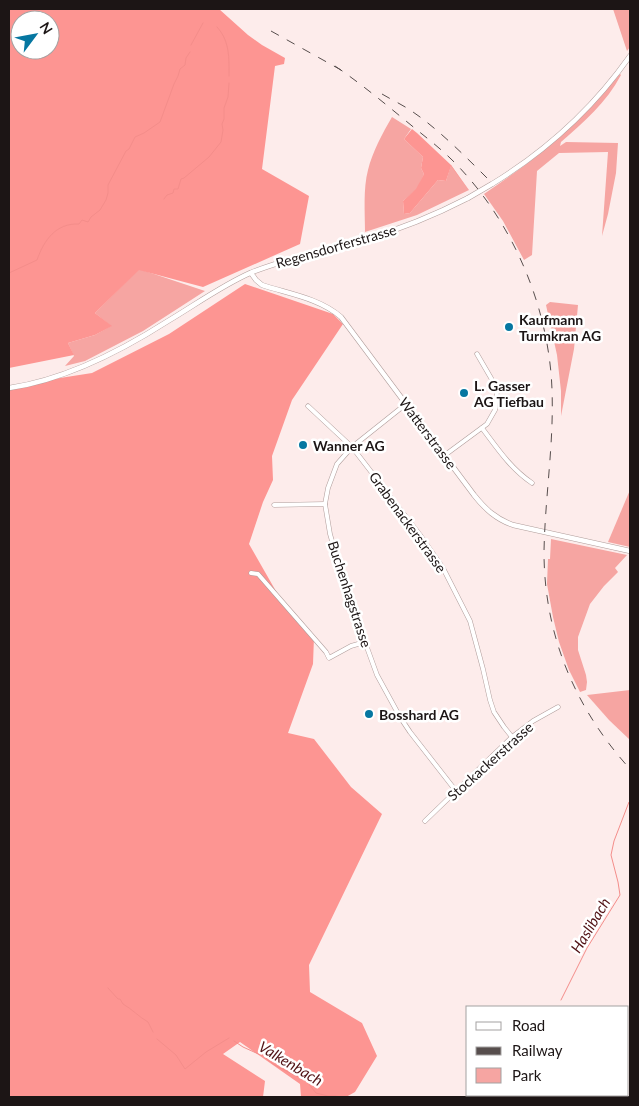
<svg xmlns="http://www.w3.org/2000/svg" width="639" height="1106" viewBox="0 0 639 1106" font-family="Lato,sans-serif">
<style>
.green{fill:#f6a5a2}
.forest{fill:#fd9592;fill-rule:evenodd}
.lines{fill:none;stroke-linecap:round;stroke-linejoin:round}
.stream{stroke:#f48d8a;stroke-width:1}
.minor-casing{stroke:#b09d9b;stroke-width:5}
.tertiary-casing{stroke:#b09d9b;stroke-width:5.5}
.minor{stroke:#fff;stroke-width:4}
.tertiary{stroke:#fff;stroke-width:4.5}
.rail{stroke:#574e4d;stroke-width:1;stroke-dasharray:9 9;stroke-linecap:butt}
.tertiary-bridge-casing{stroke:#b09d9b;stroke-width:5.5;stroke-linecap:butt}
.tertiary-bridge{stroke:#fff;stroke-width:4.5}
.poi-dot{fill:#0677a1;stroke:#fff;stroke-width:2}
.labels{text-anchor:middle;dominant-baseline:central;stroke-width:5;stroke-linejoin:round;paint-order:stroke}
.street-label{font-size:14px;fill:#1c1515;stroke:#fff}
.poi-label{font-size:14px;font-weight:bold;fill:#1c1515;stroke:#fff;text-anchor:start}
.water-label{font-size:15px;font-style:italic;fill:#511215;stroke:#fff}
</style>
<rect width="100%" height="100%" fill="#fdeceb"/>
<g class="green">
<polygon points="613,9 630,9 630,47 627,51"/>
<path d="M620,74l1,1c-14,27 -38,48 -60,67l-1,4 6,-4 52,1 -2,30 -8,41 -6,22 6,-84 -49,1 -22,18 -5,84 -8,5 -21,-39 -19,-27c29,-20 58,-40 83,-64 19,-17 36,-36 53,-56z"/>
<path d="M392,117l19,12 -7,10 19,18 -2,11 3,6 -7,15 -14,12 1,13 6,-1 28,-33 8,1 5,-16 18,25 -52,25 -52,17c0,-20 -2,-43 3,-62 4,-17 15,-38 24,-53z"/>
<polygon points="139,269 205,291 143,331 85,361 65,366 74,356 68,343 95,335 111,326 95,313"/>
<polygon points="550,302 578,305 574,349 561,416 561,391 557,355 546,305"/>
<polygon points="630,490 630,547 608,542"/>
<polygon points="551,539 627,555 615,568 618,572 604,586 590,604 578,637 578,650 586,675 587,682 586,690 580,692 569,670 559,642 553,617 547,584 548,559 550,559"/>
<polygon points="630,690 630,740 609,720 587,695"/>
</g>
<g class="forest">
<path d="M9,9h210l29,26 14,10 23,13 -1,6 -9,2 -13,103 47,27 -9,48 -97,43 -64,-17 -44,43 17,13 -17,9 -27,8 6,12 -65,13zM20,20h30v30h-30z"/>
<polygon points="412,129 417,133 451,165 469,191 451,166 446,181 438,180 410,213 404,214 403,201 416,189 424,174 421,168 423,157 404,139"/>
<polygon points="245,284 333,314 343,324 292,400 272,456 273,480 263,502 249,544 277,593 314,637 313,664 288,733 314,739 351,787 382,814 309,965 310,992 362,1023 377,1056 355,1092 346,1097 301,1097 300,1084 240,1042 223,1054 265,1081 263,1097 9,1097 9,386 92,373 169,334"/>
</g>
<g class="lines">
<g class="stream">
<path d="M217,27c13,14 12,31 12,49"/>
<polyline points="191,45 203,23"/>
<polyline points="164,199 167,195 173,193 174,189 178,189 181,179 184,178 209,157 221,142 223,130 222,124 224,119 224,108 228,97 229,83"/>
<path d="M9,273l28,-13c7,-20 19,-37 42,-36l3,-4 6,2 3,-5 9,-7 6,-10 2,-7v-8l18,-34 3,-2 6,-12 9,-4 16,-11 14,-38 4,-8 2,-7 5,-4 1,-7 4,-6"/>
<path d="M108,988l10,11h2l3,5c9,5 16,13 25,18l5,10"/>
<polyline points="561,1000 587,948 620,895 618,882 611,855 614,841 629,802 630,801"/>
<polyline points="157,1039 176,1055 185,1069 206,1052 229,1038"/>
<polyline points="234,1041 243,1047 265,1057 273,1064 280,1068 301,1078 308,1083 316,1093 328,1096 335,1096 340,1097"/>
</g>
<g class="minor-casing">
<g id="minor">
<polyline points="406,404 352,447 337,464 328,488 325,504 330,534 343,579 365,642 377,675 400,717 410,732 456,791"/>
<polyline points="308,406 352,447 420,535 443,568 470,621 483,669 490,700 494,712 504,727 512,737"/>
<path d="M482,428c15,20 29,41 50,55"/>
<polyline points="445,455 487,424 495,410 497,392 491,378 477,354"/>
<polyline points="274,505 325,504"/>
<polyline points="251,573 258,574 326,652 329,658 351,646 365,642"/>
<polyline points="425,821 512,737 533,721 558,707"/>
</g>
</g>
<g class="tertiary-casing">
<g id="tertiary">
<path d="M492,184c54,-33 102,-77 138,-128"/>
<path d="M251,273l5,7 6,5c27,9 57,13 79,32l133,178c11,14 22,24 39,30l117,26"/>
<path d="M9,388c55,-8 112,-37 159,-67 27,-16 53,-35 82,-48 37,-15 77,-23 116,-34 35,-10 69,-24 102,-41"/>
</g>
</g>
<use href="#minor" class="minor"/>
<use href="#tertiary" class="tertiary"/>
<g class="rail">
<polyline points="271,31 341,70"/>
<path d="M335,66c25,17 48,36 71,55 18,15 36,28 52,45 53,56 86,131 93,207 5,60 -6,119 -7,179 0,83 31,156 86,217"/>
<path d="M382,94c10,6 21,11 31,18 25,17 52,44 74,66"/>
</g>
<g class="tertiary-bridge-casing">
<polyline id="tertiary-bridge" points="468,198 492,184"/>
</g>
<use href="#tertiary-bridge" class="tertiary-bridge"/>
</g>
<g class="poi-dot">
<circle cx="509" cy="327" r="5"/>
<circle cx="464" cy="393" r="5"/>
<circle cx="303" cy="445" r="5"/>
<circle cx="369" cy="714" r="5"/>
</g>
<g class="labels">
<g class="street-label">
<text transform="translate(336 246) rotate(-16)">Regensdorferstrasse</text>
<text transform="translate(428 433) rotate(53)">Watterstrasse</text>
<text transform="translate(408 522) rotate(54)">Grabenackerstrasse</text>
<text transform="translate(350 594) rotate(72)">Buchenhagstrasse</text>
<text transform="translate(490 761) rotate(-42)">Stockackerstrasse</text>
</g>
<g class="poi-label">
<text x="519" y="319">Kaufmann<tspan x="519" dy="16">Turmkran AG</tspan></text>
<text x="474" y="385">L. Gasser<tspan x="474" dy="16">AG Tiefbau</tspan></text>
<text x="313" y="445">Wanner AG</text>
<text x="379" y="714">Bosshard AG</text>
</g>
<g class="water-label">
<text transform="translate(590 925) rotate(-59)">Haslibach</text>
<text transform="translate(291 1063) rotate(31)">Valkenbach</text>
</g>
</g>
<rect width="639" height="1106" fill="none" stroke="#1c1515" stroke-width="20"/>
<rect x="466" y="1006" width="162" height="90" fill="#ffffff" stroke="#a4a1a1"/>
<rect x="476" y="1022" width="25" height="8" fill="#ffffff" stroke="#a4a1a1"/>
<text x="512" y="1031" font-size="15" fill="#1c1515">Road</text>
<rect x="476" y="1047" width="25" height="8" fill="#574e4d" stroke="#a4a1a1"/>
<text x="512" y="1056" font-size="15" fill="#1c1515">Railway</text>
<rect x="476" y="1068" width="25" height="15" fill="#f6a5a2" stroke="#a4a1a1"/>
<text x="512" y="1081" font-size="15" fill="#1c1515">Park</text>
<g transform="translate(35 35) rotate(58)"><circle r="24" fill="#ffffff" stroke="#a4a1a1"/>
<path d="M0-4L9 19L0 12L-9 19Z" fill="#0677a1"/>
<text y="-8" font-size="14" font-weight="bold" text-anchor="middle" fill="#1c1515">N</text>
</g>
</svg>
